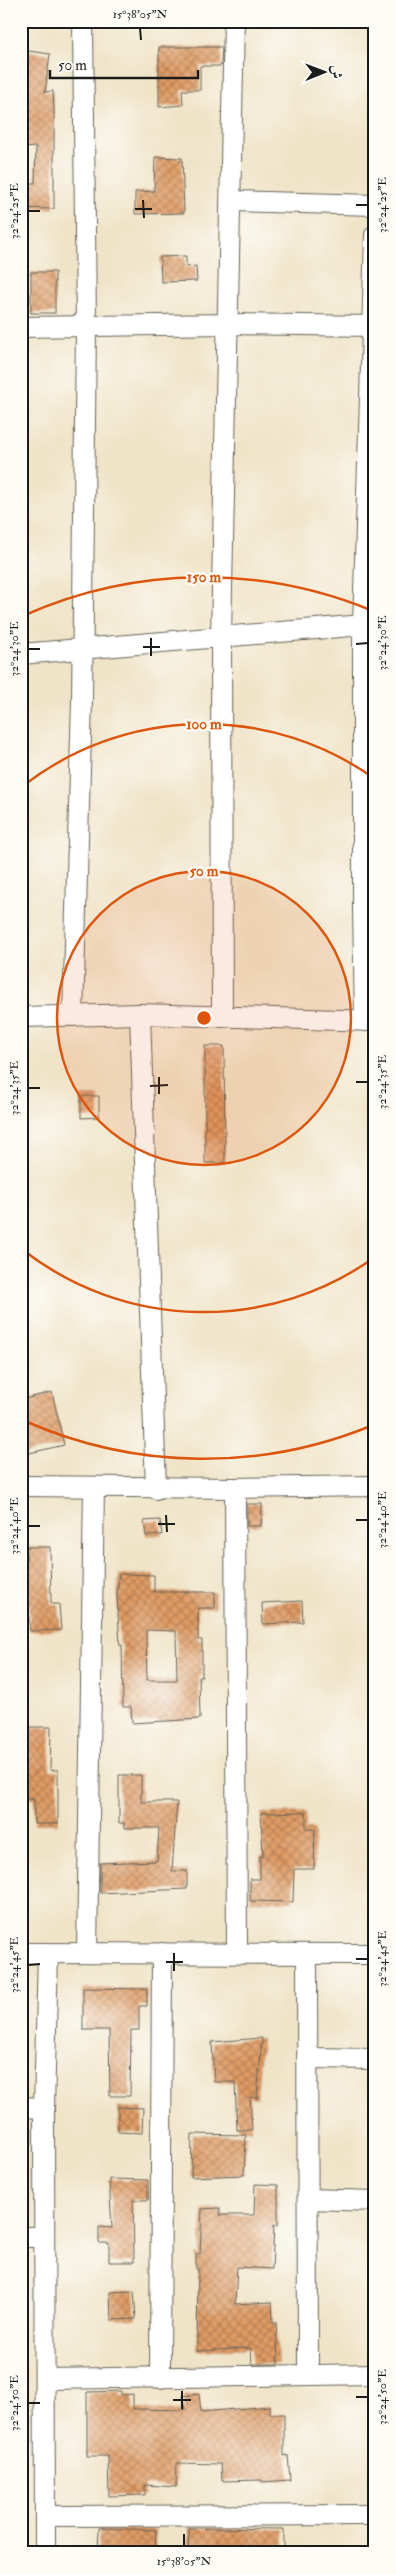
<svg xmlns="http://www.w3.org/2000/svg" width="396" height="2574" viewBox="0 0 396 2574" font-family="'IM FELL Double Pica',Amiri,serif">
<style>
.building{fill:url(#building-cross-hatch);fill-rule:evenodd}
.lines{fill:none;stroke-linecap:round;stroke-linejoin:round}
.minor-casing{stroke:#666258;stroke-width:22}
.minor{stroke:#fff;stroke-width:20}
.ticks{fill:none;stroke:#1c1c1c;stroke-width:2}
.ring{fill:none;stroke:#de560d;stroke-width:2.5}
.centre{fill:#de560d;stroke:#fdfcf7;stroke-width:2.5}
.ring-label{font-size:15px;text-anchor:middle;font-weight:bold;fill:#de560d;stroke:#fdfcf7;stroke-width:4.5;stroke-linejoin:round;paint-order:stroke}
.neatline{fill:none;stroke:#1c1c1c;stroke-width:2}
.ticks-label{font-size:12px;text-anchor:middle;fill:#1c1c1c}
</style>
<defs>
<pattern id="building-cross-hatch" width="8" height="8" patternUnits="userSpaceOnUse" patternTransform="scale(1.25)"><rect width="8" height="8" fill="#e09c65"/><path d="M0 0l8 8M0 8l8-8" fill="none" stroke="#b57e52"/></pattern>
</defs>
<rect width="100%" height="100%" fill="#fdfcf7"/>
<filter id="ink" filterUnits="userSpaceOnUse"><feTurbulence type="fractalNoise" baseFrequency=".02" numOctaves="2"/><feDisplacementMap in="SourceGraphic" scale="10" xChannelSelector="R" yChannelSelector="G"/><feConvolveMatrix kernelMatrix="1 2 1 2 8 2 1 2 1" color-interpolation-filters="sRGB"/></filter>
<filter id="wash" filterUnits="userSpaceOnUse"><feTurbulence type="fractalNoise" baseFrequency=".0096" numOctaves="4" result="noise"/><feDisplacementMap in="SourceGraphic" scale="20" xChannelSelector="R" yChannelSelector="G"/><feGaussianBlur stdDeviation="1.12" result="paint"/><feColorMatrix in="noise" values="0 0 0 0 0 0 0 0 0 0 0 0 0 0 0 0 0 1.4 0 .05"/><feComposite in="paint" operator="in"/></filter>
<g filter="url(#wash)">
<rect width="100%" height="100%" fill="#f0e4c8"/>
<g id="blocks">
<g class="building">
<polygon points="159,47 222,47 221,66 200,66 200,90 182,90 183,105 159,107"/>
<polygon points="22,50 50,54 45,92 53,91 54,110 54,209 21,208 21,183 35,183 36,147 21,148 21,91 24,91"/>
<polygon points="155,157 182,158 184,213 135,214 135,192 154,191"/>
<polygon points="186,256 186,267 196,266 197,281 161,282 160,257"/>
<rect x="31" y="272" width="24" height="41"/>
<polygon points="205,1046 224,1046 225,1163 205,1163"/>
<polygon points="81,1096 99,1096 99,1117 81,1118"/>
<polygon points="52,1392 64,1445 21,1455 21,1400"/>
<polygon points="247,1504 262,1504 261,1526 247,1526"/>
<polygon points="160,1520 162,1535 146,1536 144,1521"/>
<polygon points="26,1547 50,1547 51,1604 59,1604 61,1630 30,1631 28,1603 26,1603"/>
<path d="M119,1574l35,1v17h61v16h-17v32h4v36h-3l1,43 -68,4 -1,-16h-8l-1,-62h-2l-3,-49zM146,1630l30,1 1,49h-30z"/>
<polygon points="302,1601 303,1622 263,1624 262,1603"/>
<polygon points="21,1727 51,1727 50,1770 58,1770 58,1824 34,1824 34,1799 22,1799"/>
<polygon points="119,1775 141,1775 141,1802 177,1802 172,1871 187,1871 187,1889 100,1893 100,1863 157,1861 159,1828 124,1828 124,1823 119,1823"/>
<polygon points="306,1812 306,1829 315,1829 314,1869 294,1869 293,1902 250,1901 250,1879 260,1879 260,1856 263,1856 261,1813"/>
<polygon points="83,1988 147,1989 147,2006 139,2006 139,2030 131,2030 130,2096 110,2096 109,2030 83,2030"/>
<polygon points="262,2038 257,2098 250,2097 252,2130 237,2130 235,2082 214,2082 212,2042"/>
<polygon points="118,2107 143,2108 142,2133 118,2132"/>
<polygon points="192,2134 246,2135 244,2175 191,2177"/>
<polygon points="109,2179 148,2180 148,2200 133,2200 134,2262 109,2262 109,2243 99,2243 99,2227 112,2228"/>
<polygon points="255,2184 278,2185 278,2225 274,2225 272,2269 237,2267 235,2304 272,2302 273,2322 276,2322 278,2364 252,2364 251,2348 197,2351 198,2269 196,2269 196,2254 200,2254 202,2209 220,2208 220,2215 254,2215"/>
<polygon points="134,2291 136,2319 111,2320 110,2292"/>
<polygon points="121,2391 121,2395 133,2394 133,2409 185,2410 183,2396 199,2394 201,2412 270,2406 270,2414 284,2414 284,2456 288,2455 290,2480 262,2482 262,2480 222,2481 221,2464 177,2463 176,2487 145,2485 145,2495 109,2496 108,2456 87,2456 87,2392"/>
<polygon points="99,2528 156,2530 155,2553 98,2553"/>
<polygon points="189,2528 284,2529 284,2553 188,2553"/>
</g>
</g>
</g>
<g filter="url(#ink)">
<use href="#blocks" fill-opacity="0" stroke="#666258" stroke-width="1"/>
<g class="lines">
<g class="minor-casing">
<g id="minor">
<polyline points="231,201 375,205"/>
<polyline points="21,327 229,324 375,326"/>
<polyline points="21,654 375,624"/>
<polyline points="140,1014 156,1489"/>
<polyline points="73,1016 82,700 86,327 83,21"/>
<polyline points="21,1017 140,1014 375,1021"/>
<polyline points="222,1017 221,636 234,21"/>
<polyline points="365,1021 363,907 363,625 375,235"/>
<polyline points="21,1486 235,1488 375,1486"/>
<polyline points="235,1488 237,1953"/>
<polyline points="21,1953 375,1954"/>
<polyline points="87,1953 94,1487"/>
<polyline points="307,1954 308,2375"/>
<polyline points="308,2058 375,2059"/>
<polyline points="21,2107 44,2108"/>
<polyline points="309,2199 375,2201"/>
<polyline points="21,2237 44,2237"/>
<polyline points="160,2378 162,1953"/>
<polyline points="45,2379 375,2374"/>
<polyline points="45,2516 375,2515"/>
<polyline points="45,2553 44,2108 48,1953"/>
</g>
</g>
<use href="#minor" class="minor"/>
</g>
</g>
<path class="ticks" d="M140,28l1,12M143,200l1,18M356,205h12M135,209h17M28,211h12M151,638v18M356,644l12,-1M143,647h17M28,649h12M159,1077v17M356,1082h12M150,1086l18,-1M28,1088h12M166,1515l1,17M356,1520h12M158,1524h17M28,1526h12M174,1953v18M356,1959h12M166,1962h17M28,1965l12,-1M182,2391v18M356,2397h12M173,2400h18M28,2403h12M184,2534v12"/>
<circle cx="204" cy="1018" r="147" fill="#de560d" fill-opacity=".12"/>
<g class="ring">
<circle cx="204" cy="1018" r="147"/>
<path d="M375 1257A294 294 0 0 1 23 1250M23 786A294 294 0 0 1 375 779"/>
<path d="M373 1425A441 441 0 0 1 25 1421M25 615A441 441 0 0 1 373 611"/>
</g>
<circle cx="204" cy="1018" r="8" class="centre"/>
<g class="ring-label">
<text x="204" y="582">150 m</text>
<text x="204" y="729">100 m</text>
<text x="204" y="876">50 m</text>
</g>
<rect width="396" height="2574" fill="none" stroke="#fdfcf7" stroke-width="55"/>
<g transform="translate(324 72) rotate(89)" stroke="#fdfcf7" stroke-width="4" paint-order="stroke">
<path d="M0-4L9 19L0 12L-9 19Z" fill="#1c1c1c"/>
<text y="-8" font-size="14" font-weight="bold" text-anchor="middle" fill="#1c1c1c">ش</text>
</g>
<path d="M50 70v8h148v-8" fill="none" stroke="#1c1c1c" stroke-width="2.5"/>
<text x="58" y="70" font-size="15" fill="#1c1c1c" stroke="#fdfcf7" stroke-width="4" paint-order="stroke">50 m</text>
<rect x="28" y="28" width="340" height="2518" class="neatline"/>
<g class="ticks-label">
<text x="140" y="18">15°38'05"N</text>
<text transform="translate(382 205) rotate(-90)" y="4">32°24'25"E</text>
<text transform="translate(14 211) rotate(-90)" y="4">32°24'25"E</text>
<text transform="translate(382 643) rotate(-90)" y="4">32°24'30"E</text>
<text transform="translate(14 649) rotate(-90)" y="4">32°24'30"E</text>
<text transform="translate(382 1082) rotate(-90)" y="4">32°24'35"E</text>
<text transform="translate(14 1088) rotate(-90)" y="4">32°24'35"E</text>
<text transform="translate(382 1520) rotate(-90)" y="4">32°24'40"E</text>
<text transform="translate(14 1526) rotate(-90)" y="4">32°24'40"E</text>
<text transform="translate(382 1959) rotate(-90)" y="4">32°24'45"E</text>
<text transform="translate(14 1965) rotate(-90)" y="4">32°24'45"E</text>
<text transform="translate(382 2397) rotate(-90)" y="4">32°24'50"E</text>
<text transform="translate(14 2403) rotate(-90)" y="4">32°24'50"E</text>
<text x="184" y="2565">15°38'05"N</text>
</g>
</svg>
